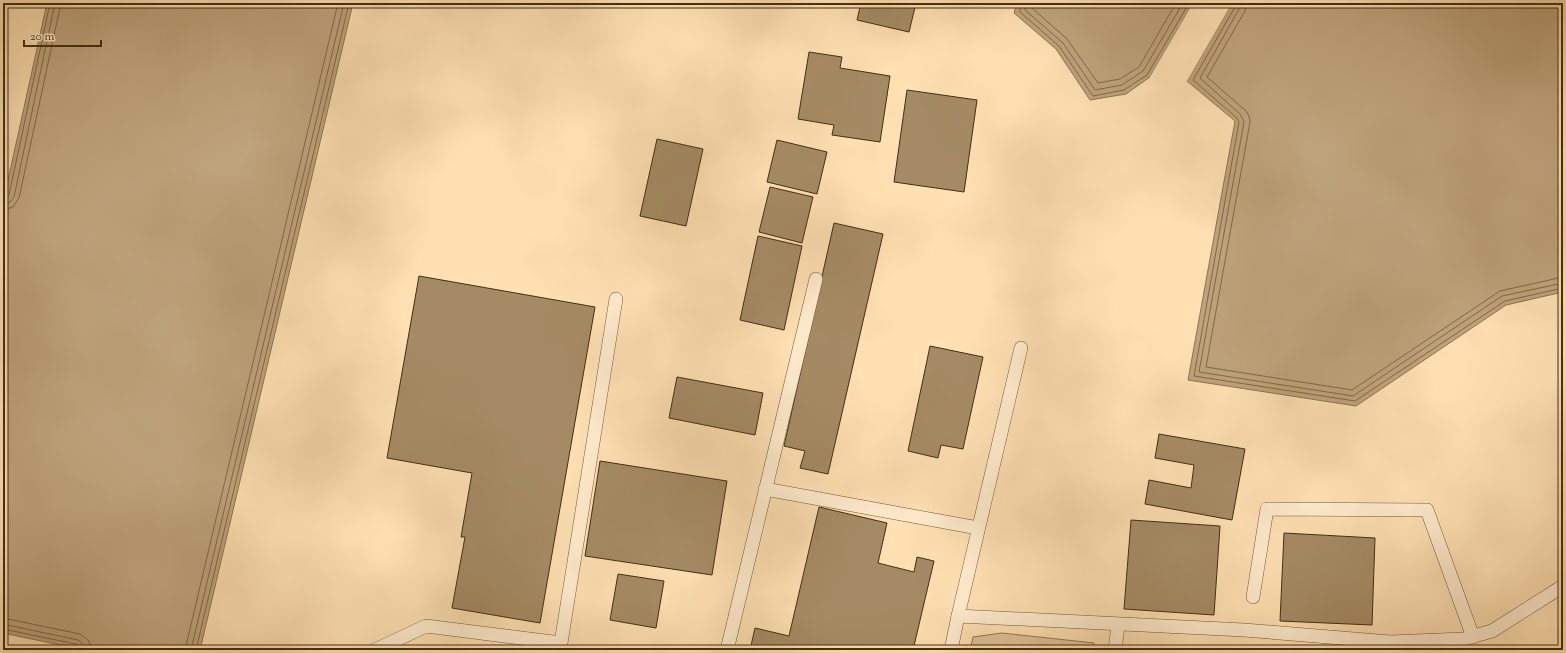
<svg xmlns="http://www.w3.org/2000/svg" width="1566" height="653" viewBox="0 0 1566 653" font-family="'Sorts Mill Goudy',serif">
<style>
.green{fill:#dfc297;stroke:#917854}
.water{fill:#bfa37c;stroke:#8d7452}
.pier{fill:#ffe0b2}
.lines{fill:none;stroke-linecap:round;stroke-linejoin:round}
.shore{stroke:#816847;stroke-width:1}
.building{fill:#a58b65;stroke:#432e12}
.service-casing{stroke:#725a3a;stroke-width:14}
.service{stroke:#ffebcd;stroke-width:13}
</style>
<rect width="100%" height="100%" fill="#ffe0b2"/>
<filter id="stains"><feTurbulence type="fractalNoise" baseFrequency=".005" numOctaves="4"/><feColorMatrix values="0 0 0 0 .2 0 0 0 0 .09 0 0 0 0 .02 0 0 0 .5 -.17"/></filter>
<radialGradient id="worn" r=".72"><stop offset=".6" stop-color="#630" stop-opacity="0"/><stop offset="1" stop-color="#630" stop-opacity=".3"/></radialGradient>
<polygon class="green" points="1002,633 1094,643 1094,650 970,650 973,637"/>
<g class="water">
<polygon points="47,3 353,3 200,650 84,650 3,633 3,203"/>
<polygon points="1017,3 1193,3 1150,77 1126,94 1090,100 1056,49 1014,13"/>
<polygon points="1232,3 1563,3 1563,292 1506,305 1356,406 1188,380 1235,121 1187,81"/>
</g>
<g class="pier">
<polygon points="1193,3 1195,3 1153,78 1150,77"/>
<polygon points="1230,3 1232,3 1187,81 1185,81"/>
</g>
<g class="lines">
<g class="shore">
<polyline points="1020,3 1020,12 1059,46 1093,96 1124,90 1147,75 1189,3"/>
<polyline points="1025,3 1025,10 1063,43 1095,90 1122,85 1143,71 1183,3"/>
<polyline points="1031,3 1032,8 1067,39 1098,83 1120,79 1139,67 1176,3"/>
<polyline points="1236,3 1235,7 1193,80 1237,118 1239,122 1194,376 1355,401 1505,301 1563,288"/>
<polyline points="1241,3 1239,9 1200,78 1240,114 1244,122 1199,372 1353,396 1502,296 1563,283"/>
<polyline points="1247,3 1245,11 1207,77 1246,111 1249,116 1250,122 1206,367 1352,390 1500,291 1563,277"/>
<polyline points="3,199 7,198 9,195 50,3"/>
<polyline points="3,204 10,202 14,197 55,3"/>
<polyline points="3,210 13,207 19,198 61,3"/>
<polyline points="3,618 80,634 89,641 91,650"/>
<polyline points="3,624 78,640 83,644 85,650"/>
<polyline points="3,629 76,644 79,646 80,650"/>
<polyline points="185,650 338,3"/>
<polyline points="191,650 344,3"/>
<polyline points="196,650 349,3"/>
</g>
</g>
<g class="building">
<polygon points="861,3 916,3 909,32 857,20"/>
<polygon points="809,52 842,57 840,68 890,76 880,142 832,135 834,125 798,119"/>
<polygon points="907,90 977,100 964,192 894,182"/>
<polygon points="657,139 703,149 686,226 640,216"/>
<polygon points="777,140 827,152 817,194 767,182"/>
<polygon points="770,187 813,197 802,243 759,232"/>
<polygon points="834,223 883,234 828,474 800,468 805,451 784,446"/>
<polygon points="758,236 802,246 784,330 740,320"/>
<polygon points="419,276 595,307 540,623 452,608 465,537 461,537 472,473 387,458"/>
<polygon points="930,346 983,357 963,449 941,445 938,458 908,451"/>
<polygon points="677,377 763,393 755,435 669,418"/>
<polygon points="1159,434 1245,449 1232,520 1145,504 1149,480 1191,488 1194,465 1155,458"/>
<polygon points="600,461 727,481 712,575 585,556"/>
<polygon points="819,507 887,523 878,563 914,572 917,557 934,561 913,650 750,650 755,628 789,636"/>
<polygon points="1131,520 1220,526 1214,615 1124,609"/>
<polygon points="1284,533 1375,538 1372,625 1280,621"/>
<polygon points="618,574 664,581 656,628 610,620"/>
<polygon points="1504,648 1531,650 1504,650"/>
</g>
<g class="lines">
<g class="service-casing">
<g id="service">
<polyline points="765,489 978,528"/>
<polyline points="1253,597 1267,509 1427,510 1473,637"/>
<polyline points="958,616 1244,630 1390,642 1464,639 1492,631 1563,586"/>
<polyline points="375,650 426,626 561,643 616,299"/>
<polyline points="727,650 816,279"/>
<polyline points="951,650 958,616 1021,348"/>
<polyline points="1115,650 1118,625"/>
</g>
</g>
<use href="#service" class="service"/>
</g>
<rect width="1566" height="653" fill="none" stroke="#ffe0b2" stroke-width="16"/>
<rect x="4" y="4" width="1558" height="645" fill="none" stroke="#432e12" stroke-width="2"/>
<rect x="8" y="8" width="1550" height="637" fill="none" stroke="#432e12"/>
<path d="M24 40v6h77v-6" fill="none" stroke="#432e12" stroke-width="2"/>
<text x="30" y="40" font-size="12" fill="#432e12" stroke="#ffebcd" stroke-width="3" paint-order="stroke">20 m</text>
<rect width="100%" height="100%" filter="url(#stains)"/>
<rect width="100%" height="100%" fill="url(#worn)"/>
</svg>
